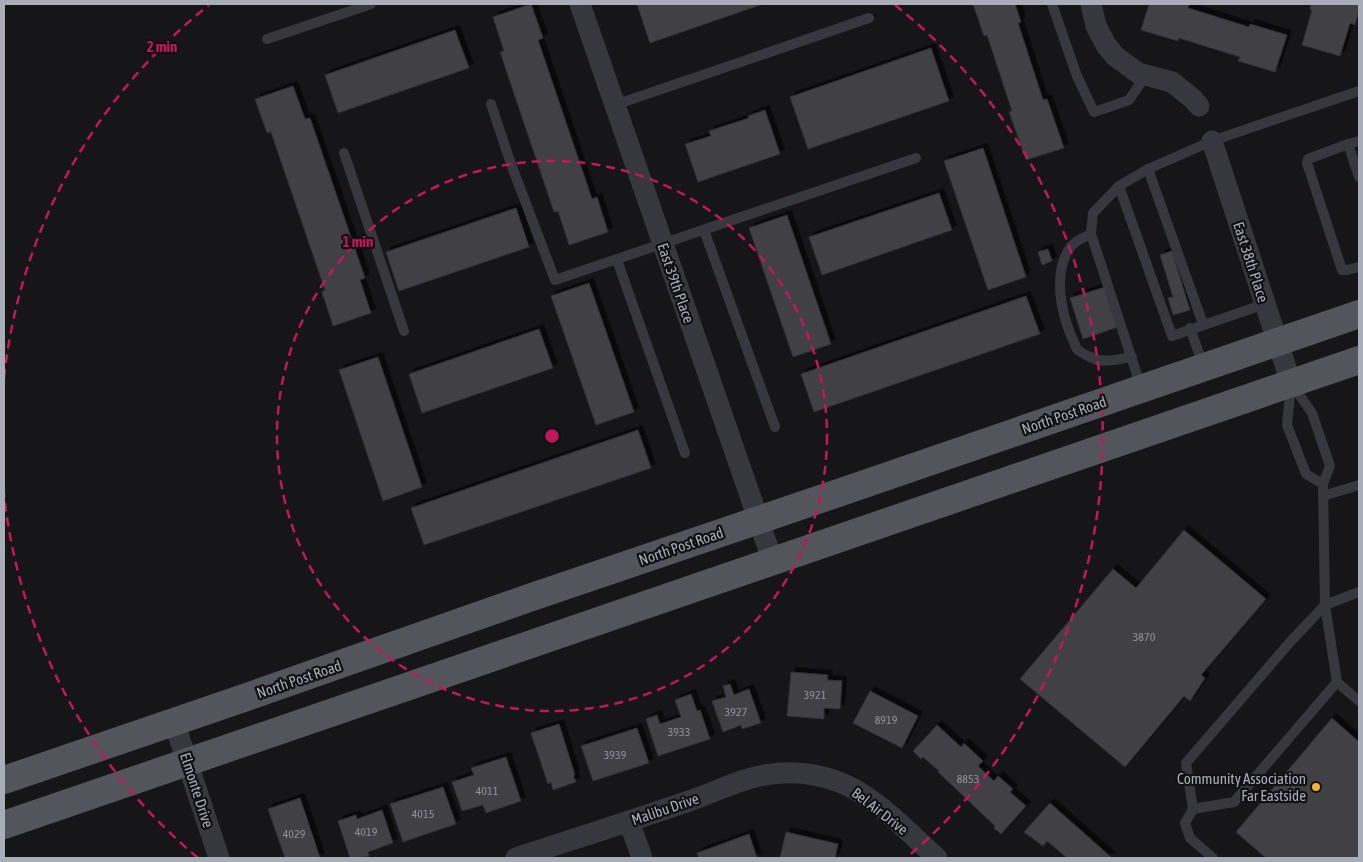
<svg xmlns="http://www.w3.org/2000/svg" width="1363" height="862" viewBox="0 0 1363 862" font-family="'Asap Condensed',sans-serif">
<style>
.building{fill:#404145;stroke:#303034;filter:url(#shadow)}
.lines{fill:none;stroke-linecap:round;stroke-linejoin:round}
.service{stroke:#37383d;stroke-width:10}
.minor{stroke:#37383d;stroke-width:21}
.primary{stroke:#53555c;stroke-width:28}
.ring{fill:none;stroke:#c2185b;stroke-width:2.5;stroke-dasharray:9 6}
.poi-dot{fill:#f2b134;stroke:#111113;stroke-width:2}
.labels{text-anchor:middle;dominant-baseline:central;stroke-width:4.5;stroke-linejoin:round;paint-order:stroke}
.number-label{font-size:12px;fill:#8e929b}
.street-label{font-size:15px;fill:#a8adb8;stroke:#111113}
.poi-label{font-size:15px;fill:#a8adb8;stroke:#111113;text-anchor:end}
.centre{fill:#c2185b;stroke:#111113;stroke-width:2.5}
.ring-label{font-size:15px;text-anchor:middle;font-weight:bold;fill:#c2185b;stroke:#111113;stroke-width:4.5;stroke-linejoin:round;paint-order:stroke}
</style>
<defs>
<filter id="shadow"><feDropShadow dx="4.5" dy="-4.5" stdDeviation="0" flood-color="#0009"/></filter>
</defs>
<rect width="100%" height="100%" fill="#161618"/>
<g class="building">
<polygon points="531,4 543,38 538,40 592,199 597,197 608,232 569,245 558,211 554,212 500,52 504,51 493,17"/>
<polygon points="637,4 763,4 650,43"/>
<polygon points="973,4 1015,4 1021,22 1018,23 1043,100 1047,99 1064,148 1026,160 1009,112 1012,111 987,35 984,36"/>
<polygon points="1149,4 1189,4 1188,8 1249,27 1250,24 1287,35 1275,72 1238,61 1240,57 1179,38 1178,41 1141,30"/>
<polygon points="1311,4 1359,4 1359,10 1355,25 1350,23 1340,56 1302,45 1312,10 1310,9"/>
<polygon points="455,30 469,68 338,113 325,75"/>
<polygon points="931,48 949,101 808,149 790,97"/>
<polygon points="293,86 305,119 310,118 365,278 360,280 371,313 333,326 322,292 325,290 271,132 267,133 255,99"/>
<polygon points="765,110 780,154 698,182 685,144 711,136 709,131 749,118 748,116"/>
<polygon points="983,148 1026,277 988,290 944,161"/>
<polygon points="939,193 952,230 822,275 809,237"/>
<polygon points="516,208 529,247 399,291 386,252"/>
<polygon points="787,215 831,344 793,357 749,228"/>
<polygon points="1048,249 1052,261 1042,265 1038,252"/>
<polygon points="1172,251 1190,310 1173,315 1168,298 1173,297 1160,255"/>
<polygon points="589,283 634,412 596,425 551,296"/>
<polygon points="1105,287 1118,327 1083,339 1070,298"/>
<polygon points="1026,296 1040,334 814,412 801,374"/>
<polygon points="539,329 553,368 422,413 409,374"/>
<polygon points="378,357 422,487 383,501 339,370"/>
<polygon points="638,430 651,468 424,545 411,508"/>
<polygon points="1184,530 1266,599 1201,675 1205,678 1190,701 1184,696 1125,767 1020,679 1113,569 1136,588"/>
<polygon points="791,672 828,675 827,680 842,681 840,709 824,708 824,719 787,716"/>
<polygon points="730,684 734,695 749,689 761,723 742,729 741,725 723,732 712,701 726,697 723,686"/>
<polygon points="870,691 918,716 902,748 853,723"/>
<polygon points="691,694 697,711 700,710 710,739 658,756 646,719 657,715 660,724 681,717 675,700"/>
<polygon points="1332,718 1359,742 1359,858 1266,858 1236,832"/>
<polygon points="559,724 575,775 573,775 576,782 553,790 551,782 548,784 531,733"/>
<polygon points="937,725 961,747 964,743 983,761 978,766 994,781 998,776 1013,789 1010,792 1026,806 1001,834 994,828 995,826 938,772 939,771 923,757 921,759 913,751"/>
<polygon points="637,728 649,763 593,781 581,746"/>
<polygon points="506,757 521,801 486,813 483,805 462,811 452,782 474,775 471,768"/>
<polygon points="443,787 456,824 403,842 390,804"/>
<polygon points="300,798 320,858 285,858 268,809"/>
<polygon points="1050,803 1112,858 1067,858 1047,841 1043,846 1024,832"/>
<polygon points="382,810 393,843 368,852 369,856 361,858 350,858 338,821 356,815 357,819"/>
<polygon points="786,832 838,844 835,858 780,858"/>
<polygon points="749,834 757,858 699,858 697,853"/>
</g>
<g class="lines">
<g class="service">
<polyline points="1052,4 1077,76 1094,112 1129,100 1146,75"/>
<polyline points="267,39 371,4"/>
<polyline points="491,104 511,164 555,280 916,158"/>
<polyline points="615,105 869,18"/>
<polyline points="1359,141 1348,144 1359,177"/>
<polyline points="1348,144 1308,159 1307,163 1342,270 1347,270 1359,267"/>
<polyline points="344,153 404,331"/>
<polyline points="1148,169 1203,324"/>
<polyline points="1119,186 1172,336 1265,304"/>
<polyline points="704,230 775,427"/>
<path d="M1091,234c-7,3 -18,8 -22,15 -16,26 -8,63 3,89 2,3 3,8 5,11 3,3 9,6 13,8 13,7 28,2 42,0"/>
<polyline points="617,260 685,453"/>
<polyline points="1190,328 1203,365"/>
<polygon points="1291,383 1312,413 1330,466 1323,484 1306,474 1287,425"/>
<polyline points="1141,387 1091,234 1093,213 1119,186 1148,169 1212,141 1359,91"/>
<polyline points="1323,484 1325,605 1337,682 1359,701"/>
<polyline points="1323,496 1359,485"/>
<polyline points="1337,682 1234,802 1193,809 1186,763 1291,641 1325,605 1359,592"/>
<polyline points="1193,809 1185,823 1190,838 1213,858"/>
</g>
<g class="minor">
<polyline points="580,4 773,562"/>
<polyline points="1091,4 1096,26 1106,45 1115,56 1138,73 1172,82 1193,99 1199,106"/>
<polyline points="1212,141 1291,383"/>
<polyline points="174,722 219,858"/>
<polyline points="629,821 642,858"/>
<path d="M516,858c58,-19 115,-37 173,-57 27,-9 54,-24 83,-27 22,-3 46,0 67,8 35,13 70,51 98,76"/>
</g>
<g class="primary">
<polyline points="4,780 241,699 526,599 847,490 1359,314"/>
<polyline points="4,825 1359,360"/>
</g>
</g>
<g class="ring">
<circle cx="552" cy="436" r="275"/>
<path d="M198 858A551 551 0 0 1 4 494M4 378A551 551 0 0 1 209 5M895 5A551 551 0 0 1 906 858"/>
</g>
<circle class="poi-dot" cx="1316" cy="787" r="5"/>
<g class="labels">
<g class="number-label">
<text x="1144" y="637">3870</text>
<text x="815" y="695">3921</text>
<text x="736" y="712">3927</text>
<text x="886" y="720">8919</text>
<text x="679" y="732">3933</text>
<text x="615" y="755">3939</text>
<text x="968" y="779">8853</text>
<text x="487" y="791">4011</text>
<text x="423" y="814">4015</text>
<text x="366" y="832">4019</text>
<text x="294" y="834">4029</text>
</g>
<g class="street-label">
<text transform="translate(1251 262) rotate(72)">East 38th Place</text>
<text transform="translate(676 283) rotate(71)">East 39th Place</text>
<text transform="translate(1064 415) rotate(-19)">North Post Road</text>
<text transform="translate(681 546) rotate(-19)">North Post Road</text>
<text transform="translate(299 679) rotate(-19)">North Post Road</text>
<text transform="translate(197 790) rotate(72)">Elmonte Drive</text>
<text transform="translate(665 809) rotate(-19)">Malibu Drive</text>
<text transform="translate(880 811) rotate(38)">Bel Air Drive</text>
</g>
<g class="poi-label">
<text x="1306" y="778">Community Association<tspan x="1306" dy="17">Far Eastside</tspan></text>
</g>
</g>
<circle cx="552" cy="436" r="8" class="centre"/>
<g class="ring-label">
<text x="162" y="52">2 min</text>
<text x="358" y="247">1 min</text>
</g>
<rect width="1363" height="862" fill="none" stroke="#a8adb8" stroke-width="10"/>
</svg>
